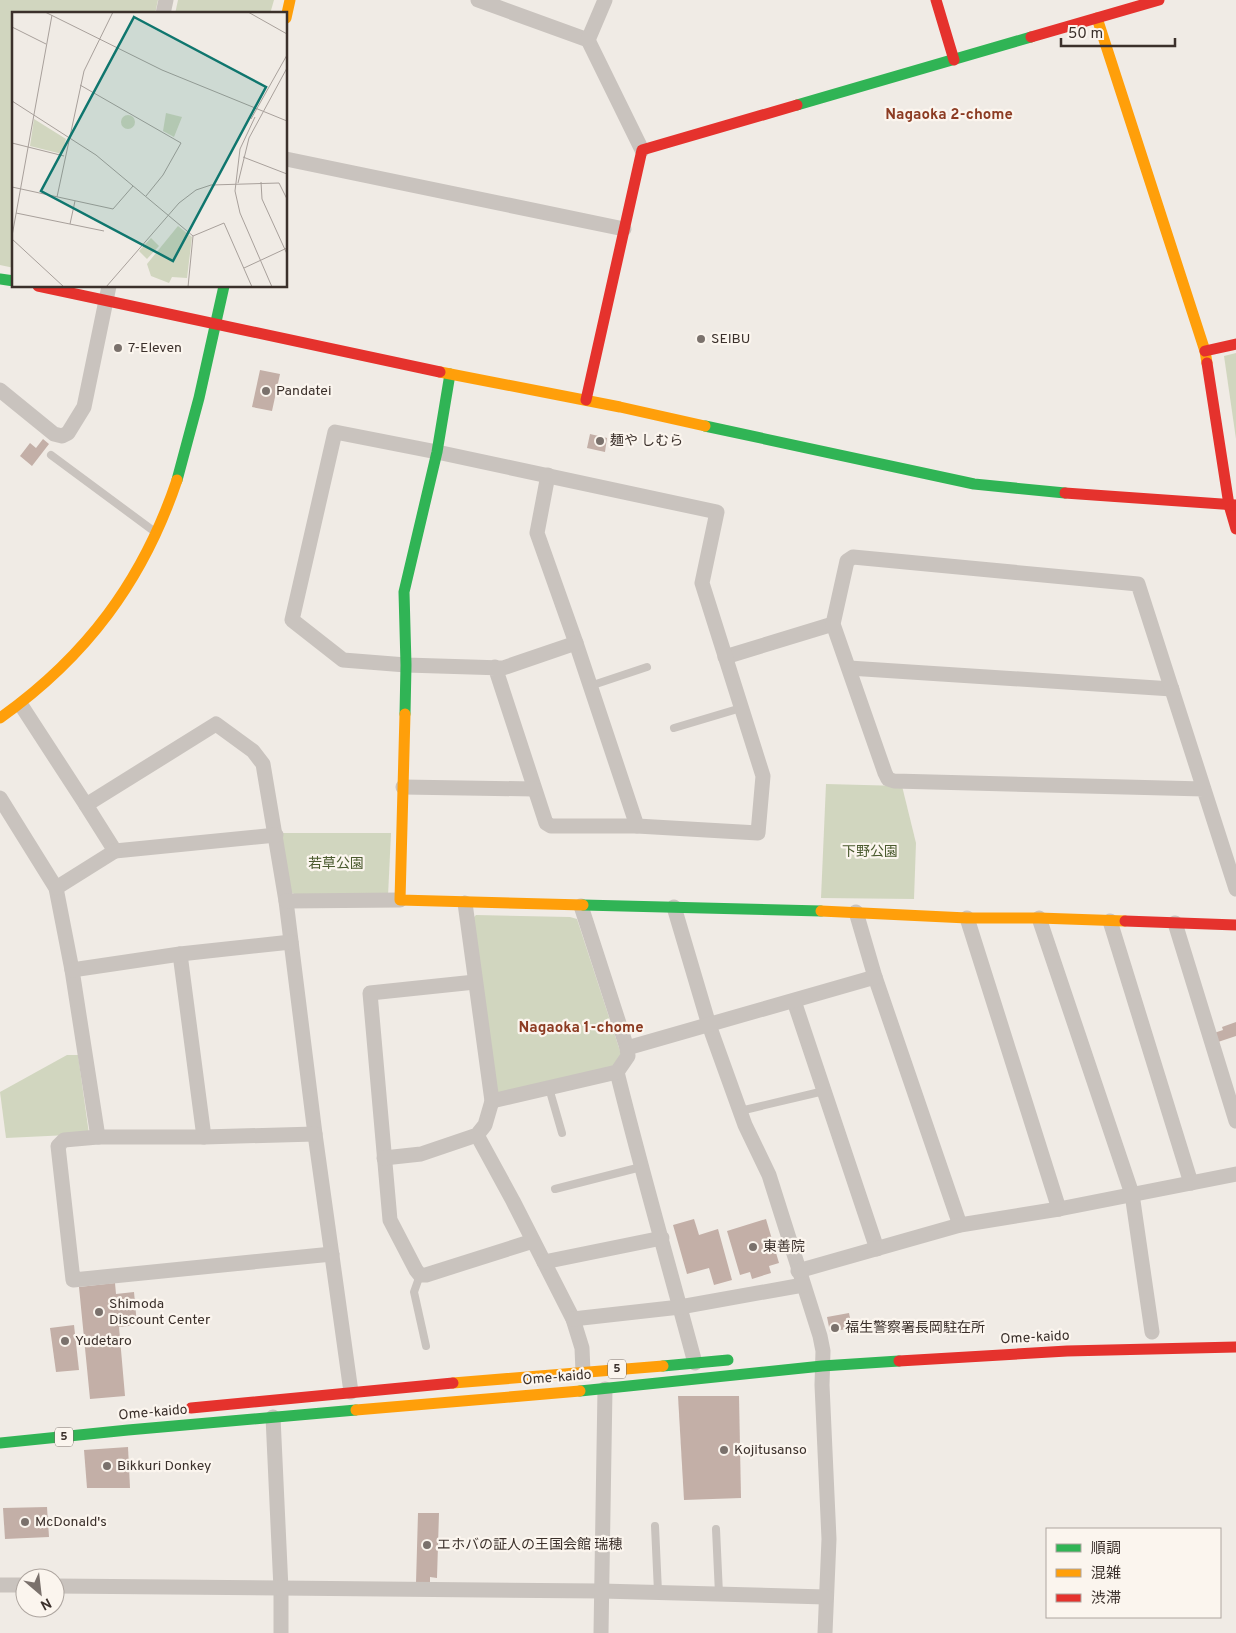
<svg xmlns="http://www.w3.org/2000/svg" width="1236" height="1633" viewBox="0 0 1236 1633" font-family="Overpass,'Noto Sans JP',sans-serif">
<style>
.green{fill:#d1d6bf}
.building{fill:#c3afa7}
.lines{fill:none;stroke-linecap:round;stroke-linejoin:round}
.lane{stroke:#c9c3be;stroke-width:8}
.street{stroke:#c9c3be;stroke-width:15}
.fast{stroke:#30b455;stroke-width:11}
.slow{stroke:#ff9f0a;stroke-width:11}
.jam{stroke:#e5322d;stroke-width:11}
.poi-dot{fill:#7a716c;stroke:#fbf5ee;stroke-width:2}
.labels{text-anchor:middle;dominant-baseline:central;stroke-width:4.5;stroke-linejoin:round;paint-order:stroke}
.shield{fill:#fbf5ee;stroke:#756b66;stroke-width:1}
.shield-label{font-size:12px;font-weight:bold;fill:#3b302b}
.poi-label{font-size:14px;fill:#3b302b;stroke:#fbf5ee;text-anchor:start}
.park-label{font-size:14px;fill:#4a5a2e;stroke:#fbf5ee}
.street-label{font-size:14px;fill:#3b302b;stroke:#fbf5ee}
.neighbourhood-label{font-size:15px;font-weight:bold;fill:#8c3b22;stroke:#fbf5ee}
.inset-road{fill:none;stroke:#a8a09b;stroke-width:1}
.view{fill:#0f766e;fill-opacity:0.15;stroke:#0f766e;stroke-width:2.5}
.inset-edge{fill:none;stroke:#3b302b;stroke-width:2.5}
</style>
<rect width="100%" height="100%" fill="#f0ebe5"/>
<g class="green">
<polygon points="0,0 158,0 155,14 14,14 14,268 0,265"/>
<polygon points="178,0 274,0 270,14 175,14"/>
<polygon points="1236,353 1236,439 1224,356"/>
<polygon points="826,784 902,786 916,843 914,899 821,898"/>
<polygon points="281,833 391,833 388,896 296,895 289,891"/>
<polygon points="476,915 570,917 577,919 622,1057 618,1065 500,1094 494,1090 471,920"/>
<polygon points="67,1055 78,1055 89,1134 6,1138 0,1092"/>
</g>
<g class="building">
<polygon points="260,370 280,374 272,411 252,407"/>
<polygon points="590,434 607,438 605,452 587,448"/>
<polygon points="43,439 49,444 32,466 20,456 30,443 36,448"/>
<polygon points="1236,1022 1236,1036 1218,1042 1214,1033 1223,1030 1222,1027"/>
<polygon points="694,1219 699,1235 718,1229 732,1280 714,1285 709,1268 687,1274 673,1225"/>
<polygon points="766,1219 779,1263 769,1266 771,1273 752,1279 750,1272 740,1275 727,1231"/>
<polygon points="115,1283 116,1294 134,1292 137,1325 119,1327 125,1396 90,1399 79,1287"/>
<polygon points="849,1313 852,1328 830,1332 827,1317"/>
<polygon points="74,1325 79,1370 56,1372 50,1328"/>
<polygon points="678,1396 739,1396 741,1498 684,1500"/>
<polygon points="128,1447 130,1488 87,1488 84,1450"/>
<polygon points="47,1507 49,1537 5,1539 3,1508"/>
<polygon points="418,1513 439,1513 437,1578 430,1577 430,1583 416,1583"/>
</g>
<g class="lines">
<g class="lane">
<polyline points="51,455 155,532"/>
<polyline points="590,686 647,667"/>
<polyline points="674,728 741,708"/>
<polyline points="549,1088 562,1133"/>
<polyline points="740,1111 824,1091"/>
<polyline points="555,1189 641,1167"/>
<polyline points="420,1275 414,1292 426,1346"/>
<polyline points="655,1526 658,1592"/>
<polyline points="716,1529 719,1594"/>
</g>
<g class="street">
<polyline points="478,0 588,40 642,150"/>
<polyline points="163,14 166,0"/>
<polyline points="588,40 605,0"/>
<polyline points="286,159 624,229"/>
<polyline points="0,390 54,434 62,436 68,433 84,407 109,286"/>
<polyline points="548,475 537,533 576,643 637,826"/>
<polyline points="725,657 833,624"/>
<polyline points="495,667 546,823 551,826 637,826 758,833 763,776 702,583 717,512 437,452 335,432 292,620 343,660 406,665 503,668 576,643"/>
<polyline points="849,668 1172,689"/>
<polyline points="21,705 86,805 216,724 253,751 263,764 286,901 315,1134 351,1392"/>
<polyline points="403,787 534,789"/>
<polyline points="1204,789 894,781 888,779 885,773 833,624 847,561 853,557 1138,584 1236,889"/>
<polyline points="0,798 56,888 72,970 98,1137"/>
<polyline points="86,805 115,851 276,835"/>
<polyline points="56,888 115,851"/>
<polyline points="286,901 400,900"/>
<polyline points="581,906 627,1048"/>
<polyline points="674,907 709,1025 745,1125 769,1175 820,1336 823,1351 822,1385 829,1539 825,1633"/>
<polyline points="856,912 875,977 960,1225"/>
<polyline points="967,918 1059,1209"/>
<polyline points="1039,918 1132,1194 1152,1332"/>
<polyline points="1110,921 1191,1183"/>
<polyline points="1175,923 1236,1121"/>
<polyline points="180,954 204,1137"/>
<polyline points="72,970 180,954 291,942"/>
<polyline points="475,982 370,993 390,1220 416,1270 420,1275 426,1275 533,1241"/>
<polyline points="794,1001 877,1249"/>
<path d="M617,1072c24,97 52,194 78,291"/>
<polyline points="492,1101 617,1072 628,1056 627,1048 875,977"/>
<polyline points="315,1134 204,1137 98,1137 64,1140 58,1146 73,1280 332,1254"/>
<polyline points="477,1135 513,1201 573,1319 582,1348 583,1372"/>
<polyline points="384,1158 421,1154 477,1135 485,1125 492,1101 465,903"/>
<polyline points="544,1262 662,1238"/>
<polyline points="798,1271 960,1225 1059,1209 1236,1174"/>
<polyline points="573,1319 680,1307 803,1285"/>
<polyline points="273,1417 281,1589 281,1633"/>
<polyline points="0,1585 25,1585"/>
<polyline points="55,1586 601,1591 826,1597"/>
<polyline points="601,1633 605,1389"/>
</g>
<g class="fast">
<polyline points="797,105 1031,37"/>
<polyline points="0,279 14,281"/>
<polyline points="705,426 974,484 1065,493"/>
<polyline points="177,480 199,398 224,286"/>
<polyline points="405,714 406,665 404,592 437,452 450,374"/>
<polyline points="583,905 821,911"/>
<polyline points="663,1366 728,1360"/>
<polyline points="580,1391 822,1366 899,1361"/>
<polyline points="0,1443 128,1430 356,1410"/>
</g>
<g class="slow">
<polyline points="286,18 290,0"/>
<polyline points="1097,18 1205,351 1207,363"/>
<polyline points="440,372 620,407 705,426"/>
<polyline points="405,714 400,900 583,905"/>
<path d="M0,718c86,-61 143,-137 177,-238"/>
<polyline points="821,911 967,918 1039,918 1125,921"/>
<polyline points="453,1383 663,1366"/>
<polyline points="356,1410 580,1391"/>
</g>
<g class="jam">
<polyline points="936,0 954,60"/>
<polyline points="1031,37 1159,0"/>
<polyline points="38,286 440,372"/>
<polyline points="1205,351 1236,344"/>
<polyline points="1207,363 1229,505 1236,529"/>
<polyline points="586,400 642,150 797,105"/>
<polyline points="1065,493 1236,505"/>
<polyline points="1125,921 1236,925"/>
<polyline points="899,1361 1067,1351 1236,1347"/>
<polyline points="191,1408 453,1383"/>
</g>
</g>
<g class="poi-dot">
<circle cx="701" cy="339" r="5"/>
<circle cx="118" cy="348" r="5"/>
<circle cx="266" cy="391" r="5"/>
<circle cx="600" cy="441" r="5"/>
<circle cx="753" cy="1247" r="5"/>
<circle cx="99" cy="1312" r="5"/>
<circle cx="835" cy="1328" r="5"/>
<circle cx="65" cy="1341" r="5"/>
<circle cx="724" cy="1450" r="5"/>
<circle cx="107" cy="1466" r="5"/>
<circle cx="25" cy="1522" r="5"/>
<circle cx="427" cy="1545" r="5"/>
</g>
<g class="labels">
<g class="shield">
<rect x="608" y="1359.5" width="18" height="19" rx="4"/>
<rect x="55" y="1427.5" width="18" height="19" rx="4"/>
</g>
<g class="shield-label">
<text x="617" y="1369">5</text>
<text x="64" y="1437">5</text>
</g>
<g class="poi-label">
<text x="711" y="339">SEIBU</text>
<text x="128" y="348">7-Eleven</text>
<text x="276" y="391">Pandatei</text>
<text x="610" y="441">麺や しむら</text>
<text x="763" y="1247">東善院</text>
<text x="109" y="1304">Shimoda<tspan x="109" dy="16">Discount Center</tspan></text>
<text x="845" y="1328">福生警察署長岡駐在所</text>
<text x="75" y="1341">Yudetaro</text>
<text x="734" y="1450">Kojitusanso</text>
<text x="117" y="1466">Bikkuri Donkey</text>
<text x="35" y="1522">McDonald's</text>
<text x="437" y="1545">エホバの証人の王国会館 瑞穂</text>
</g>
<g class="park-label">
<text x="870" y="852">下野公園</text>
<text x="336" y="864">若草公園</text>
</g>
<g class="street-label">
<text transform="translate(1035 1338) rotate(-3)">Ome-kaido</text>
<text transform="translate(557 1378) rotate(-5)">Ome-kaido</text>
<text transform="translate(153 1413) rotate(-5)">Ome-kaido</text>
</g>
<g class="neighbourhood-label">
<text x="949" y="115">Nagaoka 2-chome</text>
<text x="581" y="1028">Nagaoka 1-chome</text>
</g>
</g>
<g transform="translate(12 12)">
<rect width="275" height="275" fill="#f0ebe5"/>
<path d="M154,101l16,4 -8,20 -11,-6zM109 110a7 7 0 1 1 14 0a7 7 0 1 1-14 0ZM22,107l32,20 -4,15 -32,-8zM166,214l14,11 -5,41 -15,-1 -3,6 -18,-7 -4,-12zM139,226l8,8 -12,13 -8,-8z" fill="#d1d6bf"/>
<path class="inset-road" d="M33,0l117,58 125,51M236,0l39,22M0,15l34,17M68,73l101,58 -18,32 -17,21M0,89l84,54 97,81M243,105l-15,32 -5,42 5,22 32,74M239,107l36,-64M0,131l52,13M231,145l44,17M249,170l1,17 25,55M226,171l11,-45 38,-70M0,175l101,22 20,-23M45,185l27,-126 29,-59M4,201l88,18M58,212l5,-23M0,224l40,-221M181,224l31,-13 28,64M0,227l52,48M232,256l43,-20M94,275l73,-84 17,-13 15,-5 68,-2 8,16M176,275l5,-51"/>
<path class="view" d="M122,5l132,70 -93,174 -132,-70z"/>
<rect width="275" height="275" class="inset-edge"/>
</g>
<rect x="1046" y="1528" width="175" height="90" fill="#fbf5ee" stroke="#aea6a0"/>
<rect x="1056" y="1544" width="25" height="8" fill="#30b455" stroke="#aea6a0"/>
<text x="1091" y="1553" font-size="15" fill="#3b302b">順調</text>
<rect x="1056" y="1569" width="25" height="8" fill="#ff9f0a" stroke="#aea6a0"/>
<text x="1091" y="1578" font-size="15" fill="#3b302b">混雑</text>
<rect x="1056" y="1594" width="25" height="8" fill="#e5322d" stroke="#aea6a0"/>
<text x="1091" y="1603" font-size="15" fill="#3b302b">渋滞</text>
<g transform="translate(40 1593) rotate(152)"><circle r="24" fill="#fbf5ee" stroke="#aea6a0"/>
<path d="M0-4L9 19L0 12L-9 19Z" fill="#7a716c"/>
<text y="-8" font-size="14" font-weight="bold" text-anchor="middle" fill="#3b302b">N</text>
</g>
<path d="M1061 38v8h114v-8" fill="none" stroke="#3b302b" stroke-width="2.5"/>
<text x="1068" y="38" font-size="15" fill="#3b302b" stroke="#fbf5ee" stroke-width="4" paint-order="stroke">50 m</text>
</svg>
